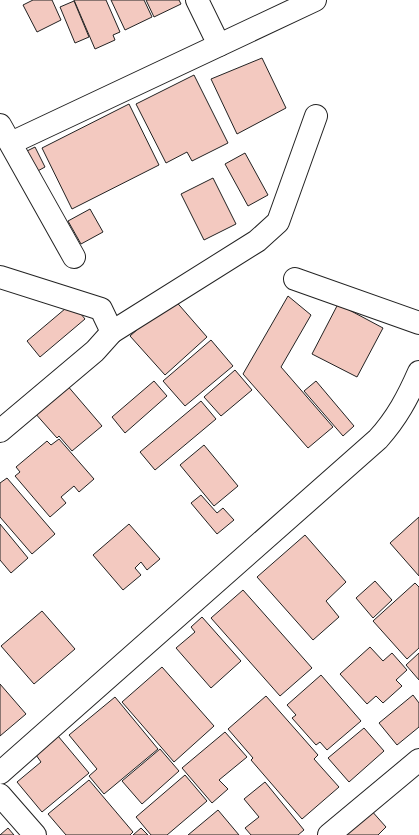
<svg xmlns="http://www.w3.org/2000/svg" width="419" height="835" viewBox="0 0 419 835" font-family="Arial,sans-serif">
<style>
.building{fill:#f3c9c0;stroke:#222}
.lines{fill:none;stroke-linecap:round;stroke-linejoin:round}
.street-casing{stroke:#222;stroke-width:24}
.street{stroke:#fff;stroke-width:22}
</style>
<rect width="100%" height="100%" fill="#fff"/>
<g class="building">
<polygon points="33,0 52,0 61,20 37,32 23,5"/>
<polygon points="74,0 106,0 120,32 113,35 115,40 95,49"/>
<polygon points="111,0 144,0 152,17 125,30"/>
<polygon points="146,0 179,0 181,4 154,17"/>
<polygon points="74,1 89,37 75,43 60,7"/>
<polygon points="262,58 286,108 237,134 211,79"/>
<polygon points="194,75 228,143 192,161 187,152 166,163 136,104"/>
<polygon points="129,104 159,165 72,209 42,148"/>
<polygon points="35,147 45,167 34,173 23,153"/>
<polygon points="245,153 268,195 248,206 225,164"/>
<polygon points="213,178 236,224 204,240 181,194"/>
<polygon points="90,209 103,232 81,244 68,221"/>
<polygon points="288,296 311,315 281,367 333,427 308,448 243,374"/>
<polygon points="173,298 207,337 165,375 130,336"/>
<polygon points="72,303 85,319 40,357 27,341"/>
<polygon points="338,304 383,328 357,377 312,354"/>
<polygon points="211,340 233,366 185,406 163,381"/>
<polygon points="235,370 252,390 221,416 204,397"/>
<polygon points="154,381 167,396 125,433 112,417"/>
<polygon points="316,381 354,426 343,436 304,391"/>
<polygon points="66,384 102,426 72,451 59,436 57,438 34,412"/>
<polygon points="201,401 216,419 155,470 140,452"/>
<polygon points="59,439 94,479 79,492 74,486 61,497 66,503 50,517 15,476 20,472 16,467 47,441 51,445"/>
<polygon points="204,445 238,486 214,506 180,465"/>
<polygon points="7,478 55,534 32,554 0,517 0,483"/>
<polygon points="201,495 217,513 223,508 234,520 217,534 191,503"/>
<polygon points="419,517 419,576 390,543"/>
<polygon points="0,524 28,558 11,573 0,560"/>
<polygon points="129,524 160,559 147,570 141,562 135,568 141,575 123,590 93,555"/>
<polygon points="305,535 346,582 326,601 339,617 313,640 257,577"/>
<polygon points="375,581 392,600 373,618 356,598"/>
<polygon points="415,583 419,587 419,648 407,659 373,621"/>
<polygon points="243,590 312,668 280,696 211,618"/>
<polygon points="42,611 75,649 34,684 1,646"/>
<polygon points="202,617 241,661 211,688 176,648 195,632 191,627"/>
<polygon points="370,647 383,661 392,653 407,670 396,680 402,686 383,703 376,696 367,704 340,674"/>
<polygon points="419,653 419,680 406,665"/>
<polygon points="162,667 214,726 174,762 122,702"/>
<polygon points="321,675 361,721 327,750 320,742 316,745 292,718 296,715 287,705"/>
<polygon points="0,684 26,714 0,736"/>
<polygon points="413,695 419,703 419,727 397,745 379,723"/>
<polygon points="266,696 318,755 314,759 339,787 302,819 251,760 253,758 228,729"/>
<polygon points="115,697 158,749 104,794 89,776 97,769 69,735"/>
<polygon points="364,728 384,751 349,782 328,758"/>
<polygon points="225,732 247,757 219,780 228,789 212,803 182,768"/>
<polygon points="58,736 89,773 42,812 17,782 41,762 36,755"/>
<polygon points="160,749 179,771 142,804 122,781"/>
<polygon points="185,775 207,801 167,835 151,835 136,817"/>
<polygon points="89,780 133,832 130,835 66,835 48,814"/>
<polygon points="265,782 304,830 298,835 251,835 245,828 259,817 244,799"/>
<polygon points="370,809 386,827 378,835 341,835"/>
<polygon points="218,810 239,835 188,835"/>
<polygon points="8,828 14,835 0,835"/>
<polygon points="141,828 148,835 133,835"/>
</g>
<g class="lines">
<g class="street-casing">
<g id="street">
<polyline points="197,0 219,45"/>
<polyline points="0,125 74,257"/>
<polyline points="11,143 315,0"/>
<polyline points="0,277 101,309 112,332 95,351 0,431"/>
<polyline points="295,279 419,323"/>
<polyline points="112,332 257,241 278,222 316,116"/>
<path d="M0,773l378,-334c19,-21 30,-42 41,-67"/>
<polyline points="0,795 35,835"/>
<polyline points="329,835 419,760"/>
</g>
</g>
<use href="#street" class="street"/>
</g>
</svg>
